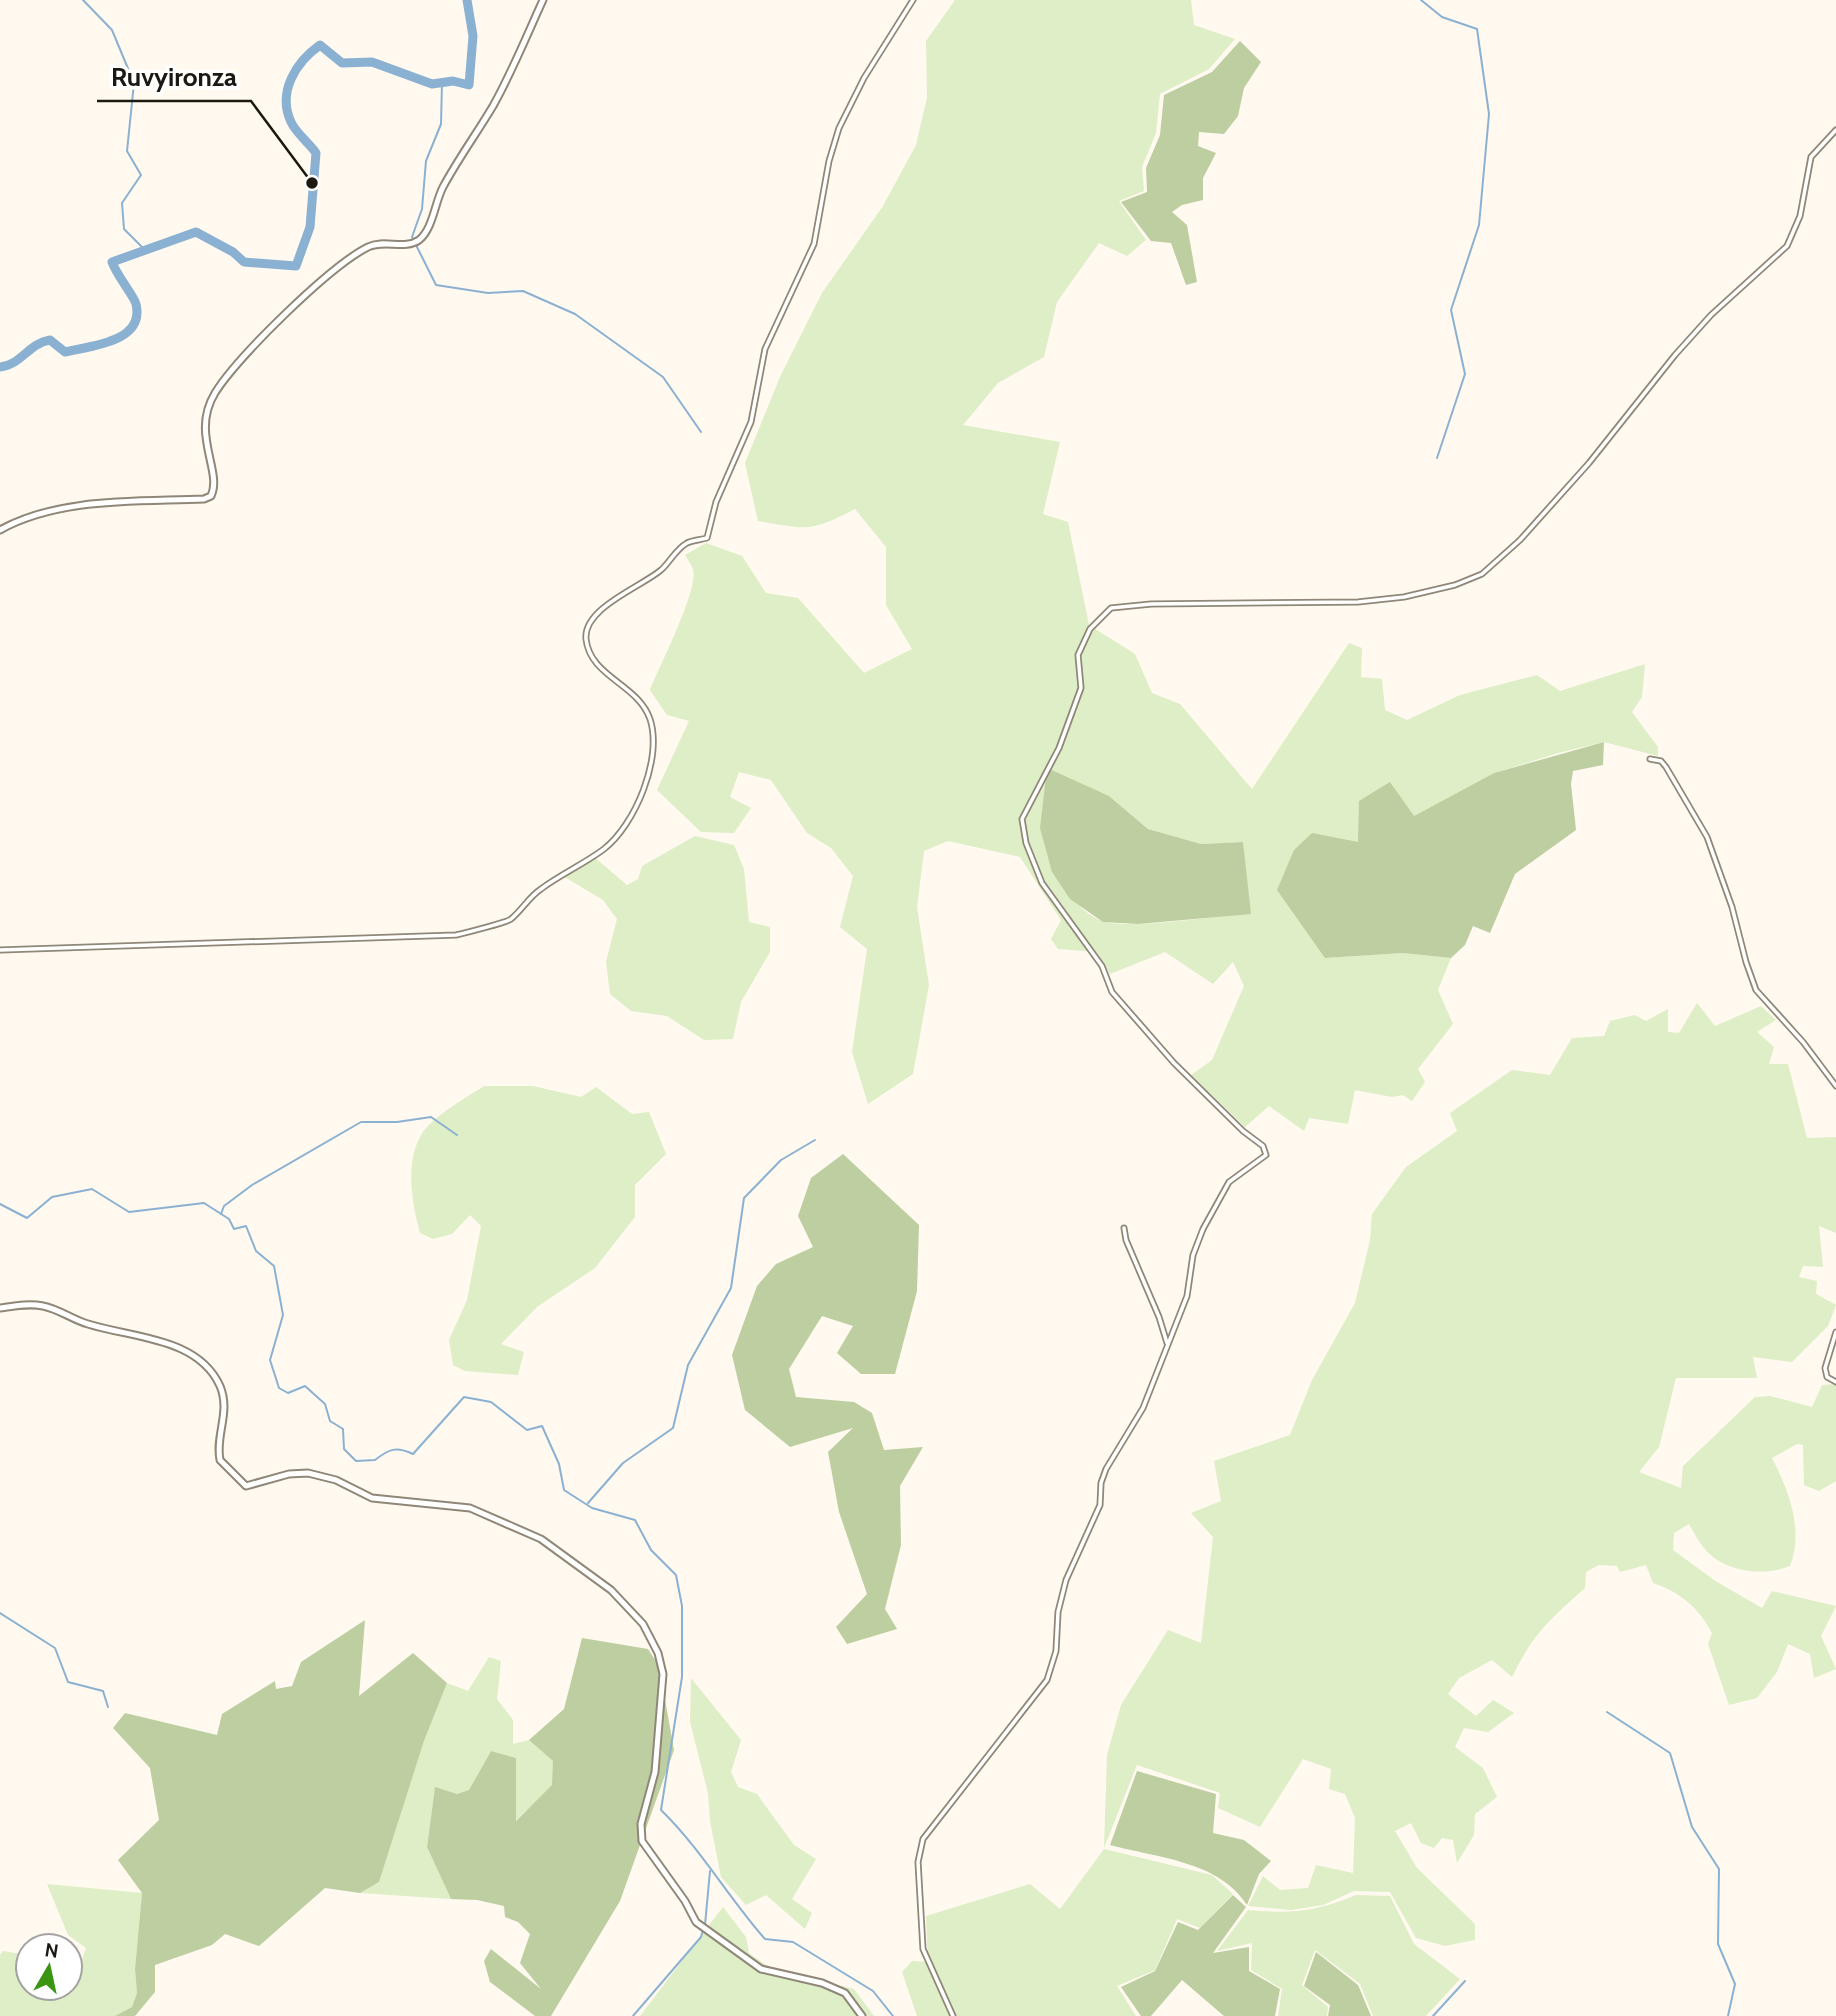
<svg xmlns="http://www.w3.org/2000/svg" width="1836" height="2016" viewBox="0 0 1836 2016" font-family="Cabin,sans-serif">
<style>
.green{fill:#deeec6;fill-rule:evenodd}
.forest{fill:#bdcea1}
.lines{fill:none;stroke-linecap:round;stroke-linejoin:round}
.stream{stroke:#8bb1d2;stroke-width:2}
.river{stroke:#8bb1d2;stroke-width:9}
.street-casing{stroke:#8f8777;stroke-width:7}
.secondary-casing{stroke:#8f8777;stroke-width:9}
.street{stroke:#fff;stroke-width:3.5}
.secondary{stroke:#fff;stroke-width:5}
.leader{fill:none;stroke:#1c1913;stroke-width:2.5}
.callout-dot{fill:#1c1913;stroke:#fff;stroke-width:2.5}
.callout-label{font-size:26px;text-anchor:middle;font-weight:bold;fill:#1c1913;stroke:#fff;stroke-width:7;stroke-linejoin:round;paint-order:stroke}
</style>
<rect width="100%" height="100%" fill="#fff9ef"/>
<g class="green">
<path d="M955,0h236l3,25 41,14 -26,30 -49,25 -4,39 -14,34 2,24 -25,10 27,39 -19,16 -28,-13 -42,59 -13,55 -46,26 -35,42 97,17 -17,72 25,8 21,103 46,29 17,39 28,11 72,85 97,-146 13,5 -1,29 21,2 3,31 22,10 53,-25 77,-20 23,16 85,-27 -3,33 -10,15 26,35v9l-54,-14 -46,11 -64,20 -80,43 -56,26h-9l-24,116 78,-5 48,5 -13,32 15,34 -35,45 7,13 -13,19 -9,-6 -11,2 -37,-7 -7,34 -39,-6 -5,13 -35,-25 -24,21 -54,-52 21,-15 32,-74 -11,-24 -20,22 -48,-32 -55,22 -13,-22 -39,-3 -7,-10 10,-19 -41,-63 -72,-16 -24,10 -7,56 12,78 -16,89 -45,30 -16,-52 15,-103 -27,-22 13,-51 -22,-28 -24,-15 -36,-53 -32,-8 -9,25 21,11 -17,25 -33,-1 -44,-42 32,-69 -22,-6 -17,-25c9,-23 49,-101 43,-120 -1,-5 -6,-11 -8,-15l21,-12 36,13 24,37 32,5 66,75 48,-24 -26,-44v-58l-31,-38c-47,24 -46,20 -97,12l-13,-58 35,-86 42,-84 61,-87 33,-61 11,-47 -1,-57zM1109,796l39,33 53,15 42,-2 7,71c-29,3 -124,17 -148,8 -22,-9 -37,-30 -50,-49z"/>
<polygon points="695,836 734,845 744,869 749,922 770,927 770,952 741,1002 733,1039 704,1040 667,1016 631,1011 610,994 606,962 617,919 603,900 563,876 593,856 627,885 638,879 642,866"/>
<path d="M1697,1003l18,23 46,-20 15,14 -19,12 17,15 -5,17h19l19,74 29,-1v96l-17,-7 4,41 -20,-1 -4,11 18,4 -1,13 20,11 -8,21 -36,36 -39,-5 4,21h-81l-17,69 -20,25 42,16 2,-22 72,-69 15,-1 42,11 10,-22 14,-1v97l-17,10 -15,-6 -1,-40 -6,-1 -25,14c17,33 32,72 18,108 -27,11 -67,6 -86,-18 -6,-7 -10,-16 -15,-24l-15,9 -1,17 44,32 45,26 10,-17 64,15 -15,30 15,33 -22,9 -4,-24 -22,-10 -11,28 -20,26 -28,7 -21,-61 4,-11c-13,-25 -32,-41 -59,-50l-7,-18 -26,7 -3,-6 -18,-1 -13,7 -1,16c-35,31 -52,46 -73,89l-20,-17 -33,18 -11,16 28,22 17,-16 21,13 -26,19 -24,-4 -9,19 28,21 14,29 -22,17 -1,21 -17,28 -4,-23 -11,-2 -8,10 -13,-5 -10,-20 -16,8 22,37 58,56v16l-30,6 -29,-8 -26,-46 -36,-1 -31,14 -32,5 -43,-4 15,-30 17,14 28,-2 8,-23 37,8 2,-55 -10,-24 -16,-5 2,-20 -28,-10 -43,68 -42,-19 2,-15 -83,-28 -33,83 3,-93 14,-50 47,-75 33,13 12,-106 -22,-24 30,-12 -7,-40 76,-26 22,-55 43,-77 15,-63 2,-26 34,-47 51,-36 -7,-18 62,-43 38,5 22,-37 32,-2 6,-15 25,-6 11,6 22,-12v23l11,1z"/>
<path d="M484,1086h49l48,11 15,-10 36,27 17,-2 17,42 -31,31v32l-40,51 -58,39 -36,37 23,8 -6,23 -53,-4 -12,-6 -4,-25 18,-40 14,-74 -11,-11 -18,19 -19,5 -13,-6c-8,-29 -16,-73 3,-101 12,-17 44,-35 61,-46z"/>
<polygon points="489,1657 501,1661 497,1699 513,1720 513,1744 529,1740 553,1761 553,1785 515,1821 516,1758 491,1751 469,1790 457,1794 435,1788 427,1847 451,1899 360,1893 379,1882 424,1741 447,1683 468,1691"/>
<polygon points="691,1678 741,1740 731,1772 738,1787 757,1794 794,1845 816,1859 792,1899 812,1913 805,1929 766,1895 746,1905 721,1877 710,1821 708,1793 690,1722"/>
<polygon points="1104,1849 1212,1875 1233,1894 1200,1928 1177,1919 1155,1970 1117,1986 1136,2016 917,2016 902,1972 912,1961 928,1962 926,1916 1030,1884 1060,1909"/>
<polygon points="47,1884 142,1893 135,1969 137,1993 132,2007 115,2016 0,2016 0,1955 3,1951 28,1955 28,1988 70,1988 70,1962 81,1963 86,1948 68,1935"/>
<path d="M1356,1895l34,1 24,48 46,35 -34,37h-53l-13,-32 -45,-34 -13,35 26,22 -1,9h-49l4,-27 -31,-19 1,-27 -35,8 31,-41c44,4 67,2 108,-15z"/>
<polygon points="723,1907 746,1937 749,1953 769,1967 854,1989 874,2016 640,2016"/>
</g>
<g class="forest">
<polygon points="1240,41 1261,62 1244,88 1238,116 1224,134 1199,132 1198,146 1216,153 1203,178 1203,200 1182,205 1172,212 1187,225 1197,282 1186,285 1171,243 1151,241 1121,202 1147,192 1146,168 1160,135 1164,95 1212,72"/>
<polygon points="1604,742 1603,765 1573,771 1571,784 1576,830 1515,874 1490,933 1473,926 1465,945 1451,958 1403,953 1325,958 1277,890 1294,850 1312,833 1358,842 1359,801 1390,782 1414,816 1494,773"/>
<polygon points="1047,768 1109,796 1148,829 1201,844 1243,842 1251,914 1138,924 1103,922 1070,899 1052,872 1040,828"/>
<polygon points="843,1154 919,1225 917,1291 895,1374 861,1374 837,1353 853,1326 822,1316 789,1369 796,1397 854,1402 872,1413 884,1450 923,1447 900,1486 901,1545 885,1609 897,1629 847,1644 836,1627 867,1594 839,1512 828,1452 853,1428 790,1447 745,1410 732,1355 757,1286 776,1264 813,1247 798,1216 811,1178"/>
<polygon points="365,1620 359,1696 413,1653 447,1683 424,1741 379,1882 360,1893 325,1888 259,1946 225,1934 212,1945 155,1965 155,1992 135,2016 115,2016 132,2007 137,1993 135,1969 142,1893 118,1860 159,1820 150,1768 113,1728 125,1713 217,1735 222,1714 275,1681 276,1689 292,1686 301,1662"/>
<polygon points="582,1638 648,1649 659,1666 674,1750 620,1901 551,2016 535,2016 490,1982 484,1961 491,1949 541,1989 520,1963 530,1934 518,1922 505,1917 504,1906 477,1900 451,1899 427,1847 435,1787 457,1794 469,1790 491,1751 516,1758 516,1821 552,1785 553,1761 529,1740 564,1709"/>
<path d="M1137,1771l79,23 -3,39 31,7 27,21 -12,13 -12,31c-28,-44 -89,-47 -137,-60z"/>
<polygon points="1233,1895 1246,1907 1213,1953 1249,1947 1249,1971 1280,1989 1275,2016 1224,2016 1182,1980 1151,2016 1141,2016 1121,1987 1155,1971 1178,1922 1198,1930"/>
<polygon points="1316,1952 1358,1985 1371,2016 1328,2016 1330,2005 1304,1986"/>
</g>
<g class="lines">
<g class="stream">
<polyline points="83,0 112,30 134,83 127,151 141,175 122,203 124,229 145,250"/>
<polyline points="1421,0 1442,17 1477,29 1489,114 1479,225 1451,310 1465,374 1437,458"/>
<polyline points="442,83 441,124 426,161 422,209 412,237 436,285 488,293 523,291 575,314 663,377 701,432"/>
<path d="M0,1204l27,14 25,-21 40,-8 37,23 75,-9 25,16 5,10 12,-3 10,25 18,15 9,49 -13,45 9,28 9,5 17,-7 20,18 5,17 13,8 1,20 12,12 19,-1c14,-11 21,-14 38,-6l51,-57 27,5 36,28 15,-4 17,38 5,26 28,18 43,12 16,30 25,25 6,31v71l-21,133c40,39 67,87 104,129l28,3 80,49 20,25"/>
<polyline points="221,1214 224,1206 252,1185 361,1122 397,1122 431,1117 457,1135"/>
<polyline points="588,1503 623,1463 673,1428 688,1365 731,1288 744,1198 781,1160 815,1140"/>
<polyline points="0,1613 55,1648 68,1682 103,1691 108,1707"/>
<polyline points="1607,1712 1670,1753 1692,1827 1719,1869 1718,1944 1735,1984 1728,2016"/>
<polyline points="705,1925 710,1871"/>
<polyline points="633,2016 701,1937 703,1930"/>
<polyline points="1433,2016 1465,1981"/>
</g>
<path class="river" d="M0,367c21,-2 29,-24 50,-27l15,12c26,-6 80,-10 71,-48 -2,-8 -19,-28 -24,-42l84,-30 37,20 11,10 52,4 14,-39 6,-74c-7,-10 -20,-20 -25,-31 -14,-30 5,-60 29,-77l22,18 30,-1 60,22 21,-3 16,4 4,-49 -6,-36"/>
<g class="street-casing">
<g id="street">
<polyline points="1650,759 1661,761 1666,767 1707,837 1732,907 1746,962 1756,990 1803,1042 1836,1086"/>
<path d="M0,950l456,-15c9,-2 52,-13 55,-16 11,-9 18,-22 30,-30 20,-15 43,-25 63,-40 31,-24 59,-91 46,-130 -12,-35 -60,-42 -64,-80 -3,-31 55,-52 75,-69 9,-8 15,-21 26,-27 6,-3 13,-3 20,-5l9,-36 35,-80 14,-73 49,-105 15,-83 10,-33 25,-50 49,-78"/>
<polyline points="1124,1228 1126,1240 1159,1317 1167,1343"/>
<polyline points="1836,1332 1825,1368 1827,1377 1836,1382"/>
<polyline points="953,2016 923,1949 918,1862 923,1839 1047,1680 1056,1651 1058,1612 1066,1580 1100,1505 1101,1483 1106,1469 1143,1408 1187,1296 1193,1255 1203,1229 1229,1182 1266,1155 1263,1146 1243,1131 1174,1063 1112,992 1102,966 1042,883 1026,843 1022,819 1059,748 1081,688 1078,655 1090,629 1111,608 1151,604 1358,602 1404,597 1455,585 1482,574 1520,540 1589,463 1675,355 1711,315 1787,246 1800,216 1811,157 1836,130"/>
</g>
</g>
<g class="secondary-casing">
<g id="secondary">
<path d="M0,530c59,-33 138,-28 204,-31l7,-3c12,-25 -21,-62 4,-103 22,-36 115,-127 153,-146 16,-8 37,3 51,-7 14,-11 16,-38 24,-53 15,-28 34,-54 50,-81 19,-34 34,-71 50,-106"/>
<path d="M0,1308c14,-2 29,-5 43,-2 16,3 30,14 45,18 44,14 110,13 132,62 11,26 -5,49 0,74l26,26 43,-12 19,-1 28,7 36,18 98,10 71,31 70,51 32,34 15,29 5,21 -8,98 -14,52 1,17 43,60 11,21 65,47 61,14 23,10 17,23"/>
</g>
</g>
<use href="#street" class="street"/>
<use href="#secondary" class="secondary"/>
</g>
<path class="leader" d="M312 183L251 101H97"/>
<circle class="callout-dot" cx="312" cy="183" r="7"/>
<g class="callout-label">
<text x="174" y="86">Ruvyironza</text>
</g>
<g transform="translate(49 1967) rotate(9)"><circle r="33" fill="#ffffff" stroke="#a4a3a1" stroke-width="2"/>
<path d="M0-5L12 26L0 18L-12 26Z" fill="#399512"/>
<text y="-10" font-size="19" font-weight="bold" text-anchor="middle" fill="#1c1913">N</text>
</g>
</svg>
